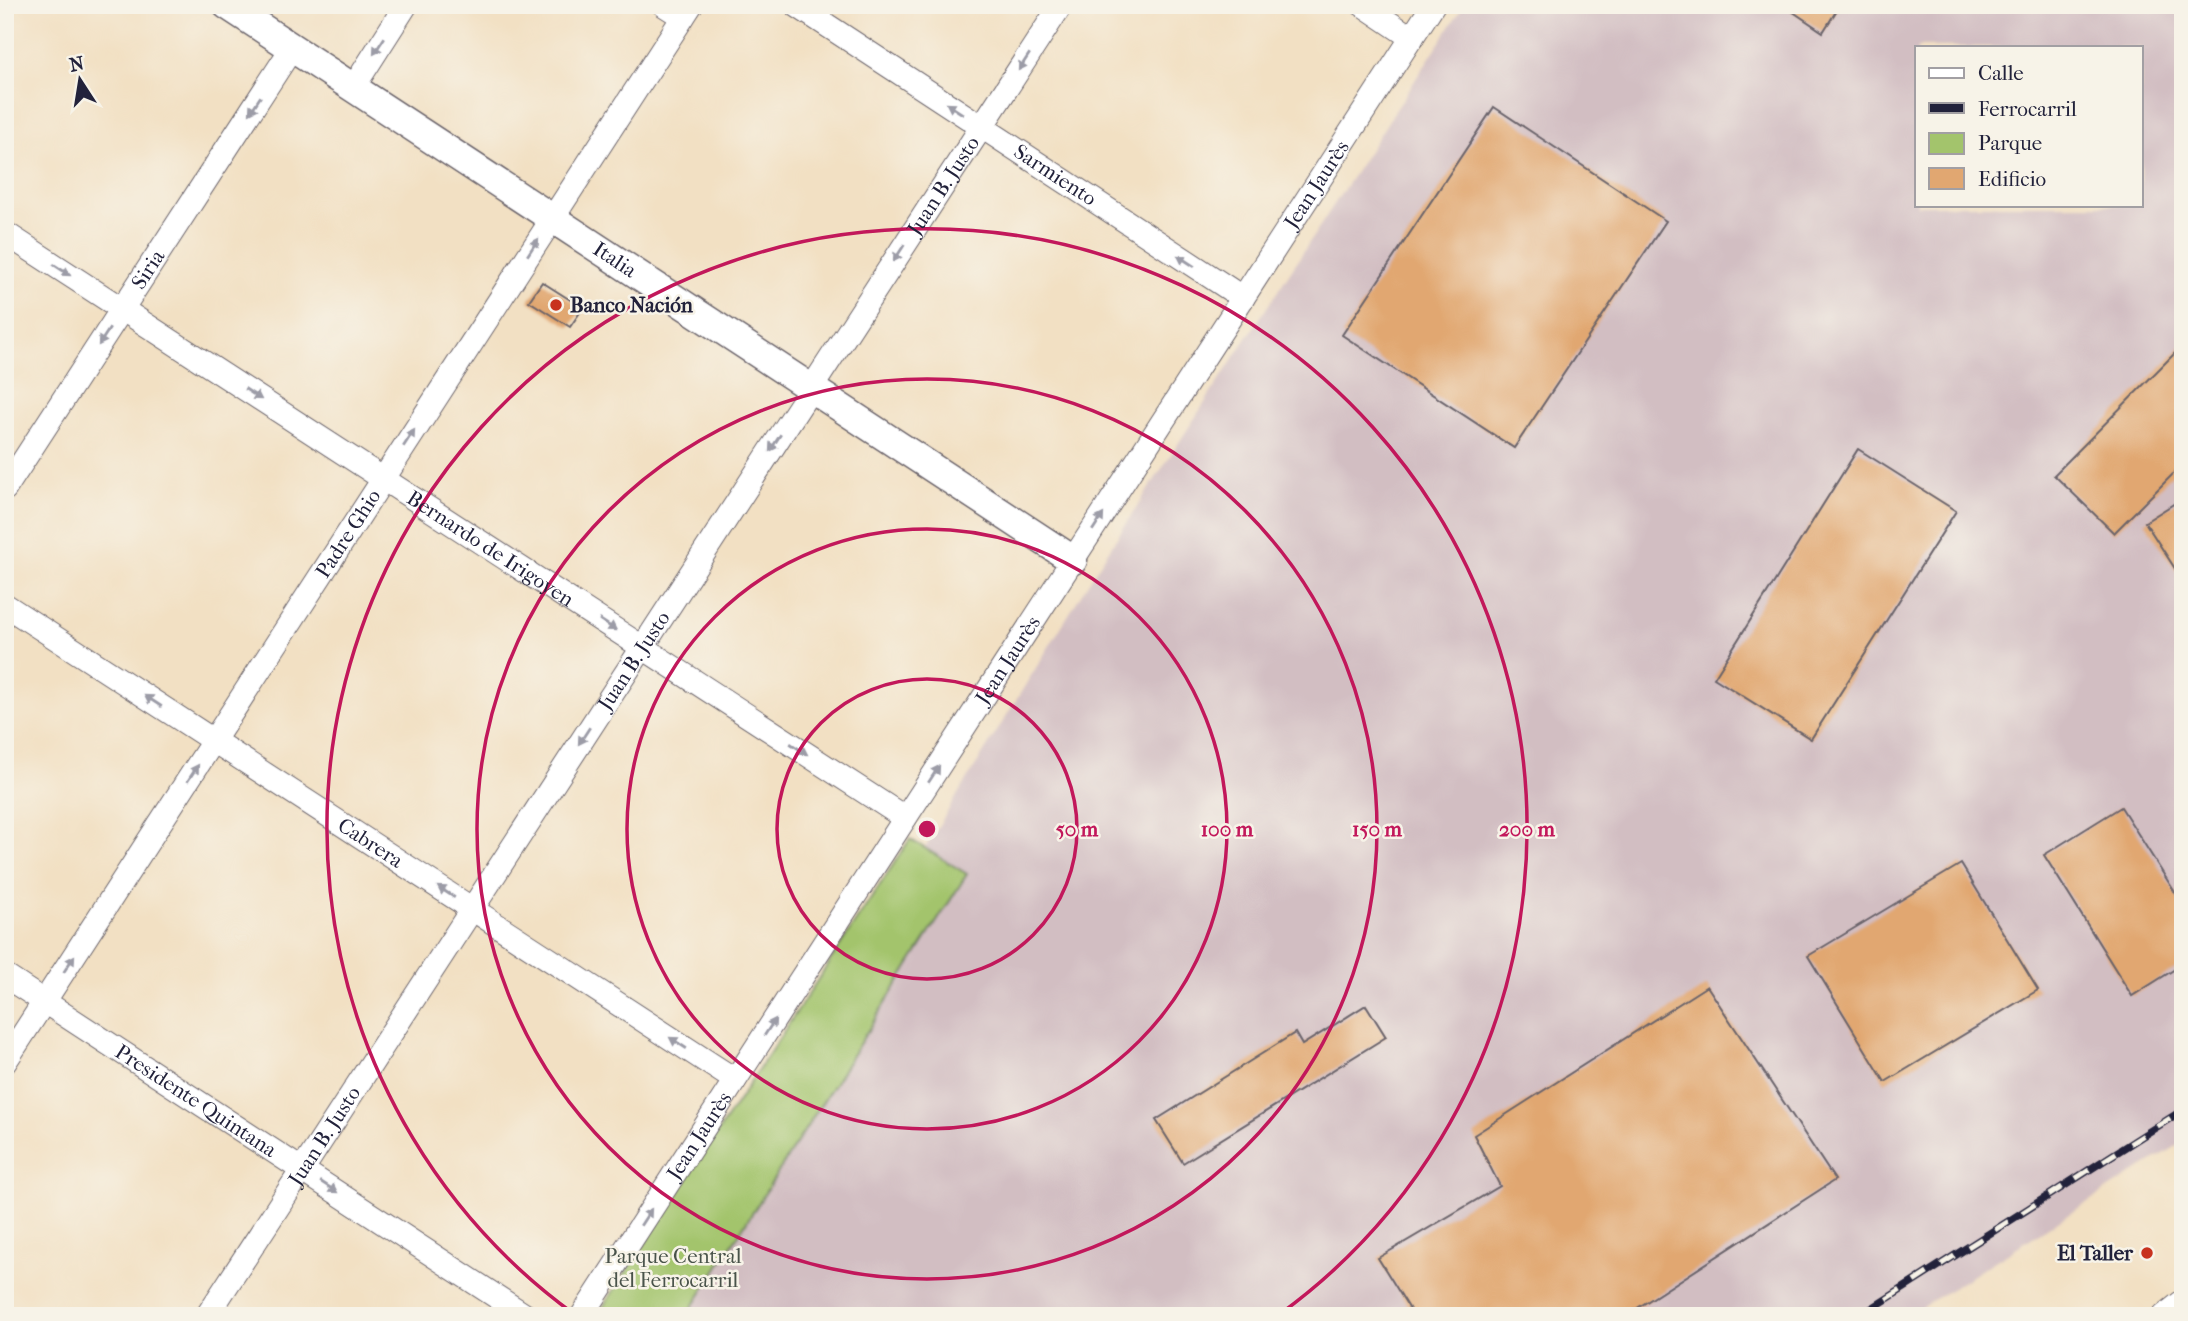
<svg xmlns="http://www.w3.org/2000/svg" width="2188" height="1321" viewBox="0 0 2188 1321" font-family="'IM FELL French Canon',serif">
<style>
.industrial{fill:#d2bec2;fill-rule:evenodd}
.green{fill:#a3c46c;stroke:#627354;stroke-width:2}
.building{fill:#e1a771}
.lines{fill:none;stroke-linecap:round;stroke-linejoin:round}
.minor-casing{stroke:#6b646b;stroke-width:25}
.tertiary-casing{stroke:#6b646b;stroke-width:31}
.minor{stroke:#fff;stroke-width:23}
.tertiary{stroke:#fff;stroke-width:28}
.rail-casing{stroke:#22223b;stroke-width:8}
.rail{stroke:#f7f3e8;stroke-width:5;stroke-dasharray:16;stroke-linecap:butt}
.oneway{fill:#9c9ca7}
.ring{fill:none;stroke:#c2185b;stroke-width:3.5}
.poi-dot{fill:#c8321e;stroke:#f7f3e8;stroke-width:2.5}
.labels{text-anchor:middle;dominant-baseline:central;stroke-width:5;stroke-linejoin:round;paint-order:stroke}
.street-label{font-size:21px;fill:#22223b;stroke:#f7f3e8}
.poi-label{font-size:21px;font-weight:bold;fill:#22223b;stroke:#f7f3e8;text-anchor:start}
.park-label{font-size:21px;fill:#49534a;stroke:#f7f3e8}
.centre{fill:#c2185b;stroke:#f7f3e8;stroke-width:3.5}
.ring-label{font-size:21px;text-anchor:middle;font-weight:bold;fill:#c2185b;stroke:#f7f3e8;stroke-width:5;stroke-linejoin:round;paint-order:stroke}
</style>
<rect width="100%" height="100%" fill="#f7f3e8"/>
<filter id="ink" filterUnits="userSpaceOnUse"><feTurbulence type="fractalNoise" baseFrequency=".0143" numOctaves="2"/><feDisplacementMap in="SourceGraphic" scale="14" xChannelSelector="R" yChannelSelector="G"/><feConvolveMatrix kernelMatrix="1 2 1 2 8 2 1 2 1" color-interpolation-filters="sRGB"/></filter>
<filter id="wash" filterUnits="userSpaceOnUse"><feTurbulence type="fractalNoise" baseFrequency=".00686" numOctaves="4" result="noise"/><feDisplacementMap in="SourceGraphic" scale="28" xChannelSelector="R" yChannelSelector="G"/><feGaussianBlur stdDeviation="1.57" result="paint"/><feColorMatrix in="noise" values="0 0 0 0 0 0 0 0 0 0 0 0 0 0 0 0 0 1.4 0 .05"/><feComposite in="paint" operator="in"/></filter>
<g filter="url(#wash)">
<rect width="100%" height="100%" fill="#f2e0c3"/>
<path class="industrial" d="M1464,5h719v1137l-275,174h-1221l280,-442 -42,-26 178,-289zM1917,47h224v158h-224z"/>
<polygon class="green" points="910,839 967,874 687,1316 597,1316"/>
<g id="blocks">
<g class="building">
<polygon points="1783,5 1840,5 1823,32"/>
<polygon points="1494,107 1666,221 1514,448 1342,335"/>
<polygon points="542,282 583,308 570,327 529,301"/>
<polygon points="2183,345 2183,464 2114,533 2054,475"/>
<polygon points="1858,449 1956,511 1811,739 1714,678"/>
<polygon points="2183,498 2183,581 2145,522"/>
<polygon points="2121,807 2183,905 2183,964 2132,996 2044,855"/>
<polygon points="1961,864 2038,990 1885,1082 1808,956"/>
<polygon points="1707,986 1835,1180 1625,1316 1414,1316 1378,1258 1500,1186 1474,1135"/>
<polygon points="1366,1005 1386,1037 1183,1163 1156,1120 1295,1033 1302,1045"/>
</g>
</g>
</g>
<g filter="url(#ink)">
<use href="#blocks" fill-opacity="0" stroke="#6b646b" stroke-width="2"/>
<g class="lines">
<g class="minor-casing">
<g id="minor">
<polyline points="664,5 683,17"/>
<path id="s1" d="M796,5l447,293"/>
<polyline points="1363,5 1412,38"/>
<polyline points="353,88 406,5"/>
<path id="s2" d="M5,233l900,585"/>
<path id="s3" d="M5,489l287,-441"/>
<path id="s4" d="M5,605l730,475"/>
<path id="s5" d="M5,976l521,340"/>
<path id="s6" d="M5,1062l686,-1057"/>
<path id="s7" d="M207,1316l854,-1311"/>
<path id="s8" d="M582,1316l851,-1311"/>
<polyline points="2164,1316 2183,1301"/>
</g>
</g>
<g class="tertiary-casing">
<g id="tertiary">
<path id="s9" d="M227,5l846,555"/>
</g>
</g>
<use href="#minor" class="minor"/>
<use href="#tertiary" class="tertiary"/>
<g class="rail-casing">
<polyline id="rail" points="1860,1316 2183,1110"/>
</g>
<use href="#rail" class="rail"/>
</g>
<defs><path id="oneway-solid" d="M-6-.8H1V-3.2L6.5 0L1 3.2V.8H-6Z" transform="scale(1.75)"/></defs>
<g class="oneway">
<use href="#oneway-solid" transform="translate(379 46) rotate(123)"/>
<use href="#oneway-solid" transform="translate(1024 62) rotate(123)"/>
<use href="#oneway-solid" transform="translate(255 105) rotate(123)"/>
<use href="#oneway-solid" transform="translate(955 109) rotate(-147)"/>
<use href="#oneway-solid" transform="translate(533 247) rotate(-57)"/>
<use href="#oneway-solid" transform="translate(899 253) rotate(123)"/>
<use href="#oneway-solid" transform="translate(1186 261) rotate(-147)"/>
<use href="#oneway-solid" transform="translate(62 270) rotate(33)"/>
<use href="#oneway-solid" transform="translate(104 337) rotate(123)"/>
<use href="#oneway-solid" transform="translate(253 394) rotate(33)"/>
<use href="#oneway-solid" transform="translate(409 438) rotate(-57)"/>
<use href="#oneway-solid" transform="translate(775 443) rotate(123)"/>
<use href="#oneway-solid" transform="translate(1098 522) rotate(-57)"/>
<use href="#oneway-solid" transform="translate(608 625) rotate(33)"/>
<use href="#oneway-solid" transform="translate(153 701) rotate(-147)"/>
<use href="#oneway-solid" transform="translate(584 736) rotate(123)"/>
<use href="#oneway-solid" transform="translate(799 749) rotate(33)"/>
<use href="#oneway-solid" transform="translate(193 773) rotate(-57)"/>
<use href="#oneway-solid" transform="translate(934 774) rotate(-57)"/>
<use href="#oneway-solid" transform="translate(446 892) rotate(-147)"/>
<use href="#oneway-solid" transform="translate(69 964) rotate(-57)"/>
<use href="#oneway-solid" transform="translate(770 1027) rotate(-57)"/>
<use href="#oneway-solid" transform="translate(678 1043) rotate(-147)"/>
<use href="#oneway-solid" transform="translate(329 1187) rotate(33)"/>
<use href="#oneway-solid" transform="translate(646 1217) rotate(-57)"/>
</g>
</g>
<g class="ring">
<circle cx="927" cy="829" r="150"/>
<circle cx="927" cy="829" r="300"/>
<circle cx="927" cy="829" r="450"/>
<path d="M574 1314A600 600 0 1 1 1280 1314"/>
</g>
<g class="poi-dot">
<circle cx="556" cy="305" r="7"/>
<circle cx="2147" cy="1253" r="7"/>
</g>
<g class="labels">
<g class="street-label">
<text stroke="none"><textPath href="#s1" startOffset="310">Sarmiento</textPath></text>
<text stroke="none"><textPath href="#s7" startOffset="1349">Juan B. Justo</textPath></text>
<text stroke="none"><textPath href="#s8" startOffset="1349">Jean Jaurès</textPath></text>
<text stroke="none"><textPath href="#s9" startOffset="464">Italia</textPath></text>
<text stroke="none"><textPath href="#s3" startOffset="262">Siria</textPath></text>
<text stroke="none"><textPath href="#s6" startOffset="630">Padre Ghio</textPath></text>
<text stroke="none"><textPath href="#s2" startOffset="579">Bernardo de Irigoyen</textPath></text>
<text stroke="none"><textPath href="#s7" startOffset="782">Juan B. Justo</textPath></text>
<text stroke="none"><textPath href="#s8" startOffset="782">Jean Jaurès</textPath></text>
<text stroke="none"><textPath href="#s4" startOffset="436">Cabrera</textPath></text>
<text stroke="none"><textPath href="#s5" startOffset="228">Presidente Quintana</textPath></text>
<text stroke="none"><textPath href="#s7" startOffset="215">Juan B. Justo</textPath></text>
<text stroke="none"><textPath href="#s8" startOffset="215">Jean Jaurès</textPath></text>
</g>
<g class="poi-label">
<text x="570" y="305">Banco Nación</text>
<text x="2133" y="1253" text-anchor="end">El Taller</text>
</g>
<g class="park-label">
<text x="673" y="1256">Parque Central<tspan x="673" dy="24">del Ferrocarril</tspan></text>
</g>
</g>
<circle cx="927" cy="829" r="10" class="centre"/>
<g class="ring-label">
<text x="1077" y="836">50 m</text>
<text x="1227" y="836">100 m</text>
<text x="1377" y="836">150 m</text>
<text x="1527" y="836">200 m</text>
</g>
<rect width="2188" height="1321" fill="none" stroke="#f7f3e8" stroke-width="28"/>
<rect x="1915" y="46" width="228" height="161" fill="#f7f3e8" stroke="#a29fa3" stroke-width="2"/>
<rect x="1929" y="68" width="35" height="10" fill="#ffffff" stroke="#a29fa3" stroke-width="2"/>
<text x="1978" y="80" font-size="21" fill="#22223b">Calle</text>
<rect x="1929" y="103" width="35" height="10" fill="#22223b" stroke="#a29fa3" stroke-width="2"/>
<text x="1978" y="116" font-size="21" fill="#22223b">Ferrocarril</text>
<rect x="1929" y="133" width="35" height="21" fill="#a3c46c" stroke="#a29fa3" stroke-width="2"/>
<text x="1978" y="150" font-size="21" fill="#22223b">Parque</text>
<rect x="1929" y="168" width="35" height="21" fill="#e1a771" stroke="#a29fa3" stroke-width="2"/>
<text x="1978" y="186" font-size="21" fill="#22223b">Edificio</text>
<g transform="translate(80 80) rotate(348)" stroke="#f7f3e8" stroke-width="5" paint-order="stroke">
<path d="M0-5L12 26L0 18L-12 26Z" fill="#22223b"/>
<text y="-10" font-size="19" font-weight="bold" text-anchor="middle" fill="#22223b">N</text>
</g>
</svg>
